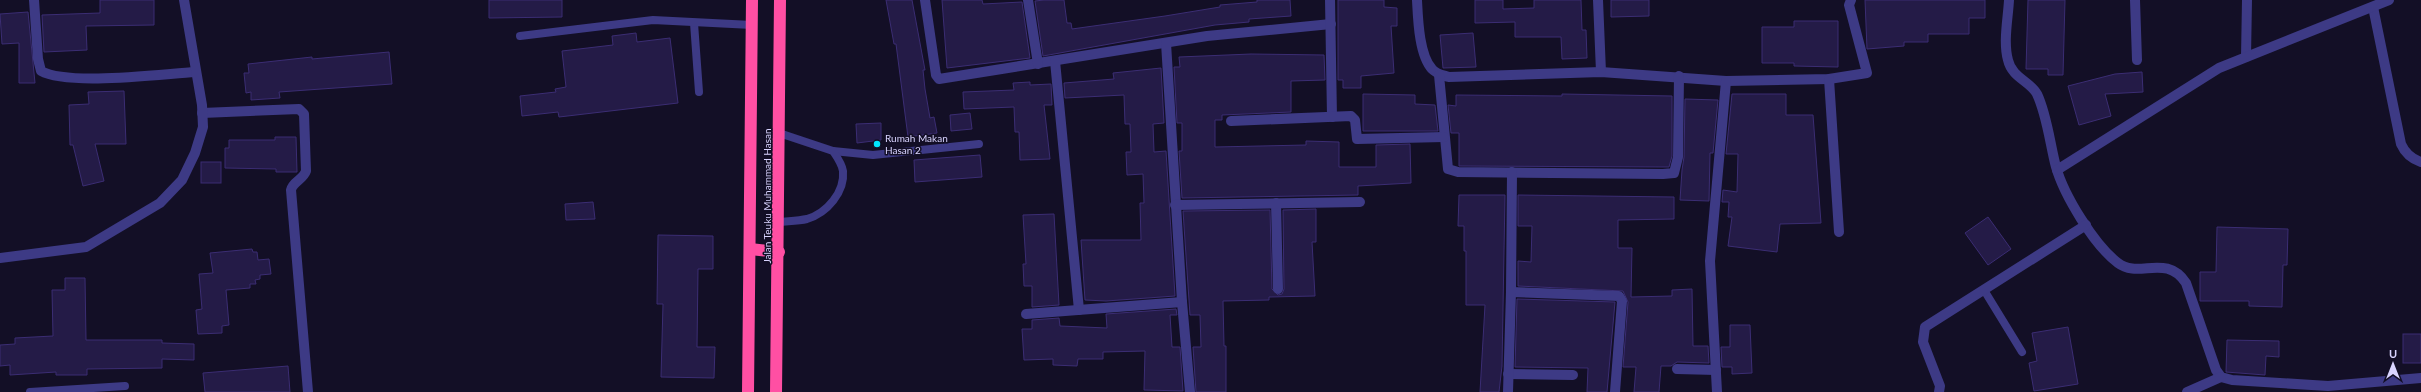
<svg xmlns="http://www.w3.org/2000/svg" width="2421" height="392" viewBox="0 0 2421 392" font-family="Lato,sans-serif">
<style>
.building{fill:#241b47;stroke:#3b2d73}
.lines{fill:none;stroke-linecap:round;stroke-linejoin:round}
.lane{stroke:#3d3a85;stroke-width:8}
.street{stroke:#3d3a85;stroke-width:10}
.highway{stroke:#ff4fa3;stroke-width:12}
.poi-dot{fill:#00e5ff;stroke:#130f26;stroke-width:1.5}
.labels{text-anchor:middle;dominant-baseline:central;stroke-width:3;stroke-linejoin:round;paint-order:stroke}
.poi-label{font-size:10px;fill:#d9d4ff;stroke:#130f26;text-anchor:start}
.street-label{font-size:10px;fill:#d9d4ff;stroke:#130f26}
</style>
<rect width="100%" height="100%" fill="#130f26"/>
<g class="building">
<polygon points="100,0 154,0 154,25 86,26 87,50 44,52 42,15 100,13"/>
<polygon points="489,0 562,0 562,17 489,18"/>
<polygon points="886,0 912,0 925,70 923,70 925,89 930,118 934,117 937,133 908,137 896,44 894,44"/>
<polygon points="942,0 982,0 983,4 1022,2 1030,58 947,68"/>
<polygon points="1044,0 1064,0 1067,23 1071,23 1072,29 1165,16 1220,7 1220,5 1257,2 1257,0 1290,0 1291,16 1249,19 1249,22 1215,25 1043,56 1035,1"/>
<polygon points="1338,0 1384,0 1384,7 1397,8 1397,26 1391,26 1394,73 1361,76 1361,88 1343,88 1343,80 1338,80"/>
<polygon points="1475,0 1503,0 1503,9 1534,8 1534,0 1581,0 1582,30 1586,30 1587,58 1562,59 1561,37 1515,37 1515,22 1475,23"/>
<polygon points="1611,0 1649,0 1649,16 1611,17"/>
<polygon points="1865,0 1985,0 1985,18 1969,18 1969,34 1928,34 1928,42 1904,42 1904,46 1867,49"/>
<polygon points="2028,0 2065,0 2063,75 2048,75 2048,69 2026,69"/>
<polygon points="28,12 35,83 19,83 19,43 2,44 0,14"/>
<polygon points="1794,21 1838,21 1838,67 1794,66 1794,63 1762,63 1762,27 1794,27"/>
<polygon points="636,33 637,42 670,38 678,103 559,117 558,112 522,116 520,96 556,92 555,89 566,87 562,51 613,45 612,36"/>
<polygon points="1473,33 1476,67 1443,68 1440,35"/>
<polygon points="389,52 392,84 279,92 280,98 251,100 251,92 246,93 244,73 249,73 248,64 312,57 312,59"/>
<polygon points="1251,54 1324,55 1325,80 1291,81 1291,112 1222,115 1222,120 1215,120 1215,147 1306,145 1306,141 1339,142 1339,167 1376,167 1376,145 1410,144 1411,183 1358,186 1358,195 1182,198 1179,151 1182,151 1182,123 1177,123 1174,67 1180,67 1179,57"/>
<polygon points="1161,68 1164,123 1153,124 1154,152 1166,151 1175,296 1106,301 1085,300 1081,240 1141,240 1140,203 1144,203 1143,174 1127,175 1126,152 1131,152 1130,124 1125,124 1124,95 1065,98 1064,83 1114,79 1113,73"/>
<polygon points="2142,72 2143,92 2105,94 2111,116 2079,125 2068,86 2115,74"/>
<polygon points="1030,82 1030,85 1051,84 1052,105 1044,105 1050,159 1020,160 1019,132 1015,132 1014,107 964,109 963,92 1014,90 1013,83"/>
<polygon points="124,91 126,144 95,144 104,181 83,186 73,145 70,145 69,105 89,104 88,92"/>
<polygon points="1363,94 1415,95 1415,104 1435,105 1438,131 1363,131"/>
<polygon points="1562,94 1672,96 1672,156 1669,167 1459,166 1459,133 1451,133 1448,105 1456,106 1456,95 1562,96"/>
<polygon points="1732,94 1786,94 1786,115 1813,115 1821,223 1780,224 1777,252 1728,246 1732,217 1728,217 1729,202 1722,202 1723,190 1737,192 1738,154 1726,154"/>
<polygon points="1685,99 1718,100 1713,153 1710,153 1709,201 1680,200 1682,170 1684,157"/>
<polygon points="970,113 972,129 951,131 950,115"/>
<polygon points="881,123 881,140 857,143 856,124"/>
<polygon points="275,137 296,137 297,172 276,172 276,169 225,168 225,148 229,148 229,140 275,140"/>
<polygon points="980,155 982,177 915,182 914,160"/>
<rect x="201" y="162" width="20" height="21"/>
<polygon points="1459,195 1505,195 1502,366 1499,392 1480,392 1485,305 1466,305 1466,251 1464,251 1464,226 1458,226"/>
<polygon points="1518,195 1674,197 1674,219 1618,220 1618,248 1632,248 1631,297 1672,296 1672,290 1692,289 1693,346 1708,346 1709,363 1677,362 1671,366 1661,366 1659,392 1634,392 1636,367 1623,367 1628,302 1623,291 1518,286 1518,261 1531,262 1532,226 1518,226"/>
<polygon points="593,202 595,219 566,220 565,204"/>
<polygon points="1316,209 1316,242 1312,242 1315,296 1269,297 1269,300 1223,301 1224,346 1226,346 1226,392 1196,392 1193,347 1201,347 1200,315 1190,315 1183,211 1270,210 1272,289 1278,295 1282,294 1284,289 1283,210"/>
<polygon points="1054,214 1059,305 1032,307 1032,286 1024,286 1023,264 1026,264 1023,215"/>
<polygon points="1988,217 2011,249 1988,265 1965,233"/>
<polygon points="2217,227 2288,229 2287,265 2283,265 2282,307 2249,306 2249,301 2200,301 2200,272 2216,272"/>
<polygon points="658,235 713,236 713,269 698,269 697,347 715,347 714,378 661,377 663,304 657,304"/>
<polygon points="252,249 253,252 257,252 258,260 269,259 271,274 260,275 260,279 255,280 256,284 250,284 250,288 226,290 229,325 222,326 222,333 198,334 196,310 202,309 199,274 213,273 210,253"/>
<polygon points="65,278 85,278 86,340 162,340 162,343 194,344 194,360 162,359 162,368 87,369 87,375 56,375 56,372 10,375 10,365 0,366 0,345 15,344 15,338 53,336 52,290 65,290"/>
<polygon points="1517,299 1615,302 1607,392 1587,392 1588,368 1515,367"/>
<polygon points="1176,309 1177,315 1170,315 1172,347 1180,347 1183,391 1144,390 1145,351 1103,352 1103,359 1078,359 1077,366 1053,365 1053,359 1024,360 1022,329 1032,329 1032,320 1059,318 1060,326 1107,328 1106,314"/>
<polygon points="1730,325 1750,325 1752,373 1732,374 1732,367 1722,367 1721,347 1730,347"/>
<polygon points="2068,327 2078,384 2034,391 2029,363 2037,361 2032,333"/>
<rect x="2403" y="334" width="18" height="29"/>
<polygon points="2227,340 2279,341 2279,357 2266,356 2265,375 2226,372"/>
<polygon points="288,366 290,392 205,392 203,373"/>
</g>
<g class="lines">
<g class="lane">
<polyline points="694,23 699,92"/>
<polyline points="520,36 653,20 752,25"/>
<polyline points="833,151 873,155 979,144"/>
<path d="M779,222c9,-1 19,-1 28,-3 20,-6 38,-27 36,-48 -1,-7 -6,-14 -10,-20l-54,-18"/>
<polyline points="1984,290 2022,352"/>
<polyline points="30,392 125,386"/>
</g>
<g class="street">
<path d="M34,0l4,59 3,12c27,15 120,3 154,1"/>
<polyline points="925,0 936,75 939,79 1207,36 1331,24"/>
<polyline points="1028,0 1038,64"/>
<polyline points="1330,0 1332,117"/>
<path d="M1417,0c1,19 2,55 15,69 4,5 11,6 17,8l152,-5 125,9 103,-2 38,-6 -18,-68 2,-5"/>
<polyline points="1598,0 1601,72"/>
<path d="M2009,0c-1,19 -6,42 -1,60 4,18 22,21 29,34 10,21 13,50 19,73 8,28 38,78 62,96 21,16 48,-10 68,20l30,87 5,7 11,3 96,6 93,-8"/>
<polyline points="2135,0 2137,60"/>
<path d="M2373,7l28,137c4,9 11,15 20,18"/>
<polyline points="1166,43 1182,302 1190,392"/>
<polyline points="2246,57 2247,0"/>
<polyline points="1055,61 1079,310"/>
<polyline points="1439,75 1448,169 1458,172 1663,174 1674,173 1678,157 1679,76"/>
<polyline points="1829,79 1839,232"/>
<path d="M202,113l97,-4 5,5 2,57c-3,9 -13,10 -15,19l17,202"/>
<polyline points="1231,121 1351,116 1355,120 1357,139 1444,137"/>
<polyline points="2057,170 2219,68 2389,0"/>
<polyline points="1276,203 1278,289"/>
<polyline points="1175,205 1360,202"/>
<polyline points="0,258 86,247 160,203 182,180 195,153 203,127 202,105 184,0"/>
<polyline points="1511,292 1619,296 1622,301 1615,392"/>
<polyline points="1026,314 1182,302"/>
<polyline points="1677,369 1716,370"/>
<polyline points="1508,374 1573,375"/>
<polyline points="1508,392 1511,292 1512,172"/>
<polyline points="1717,392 1710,261 1726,81"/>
<polyline points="1939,392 1940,386 1923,342 1925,327 2086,225"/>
<polyline points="2187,392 2221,377"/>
</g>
<g class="highway">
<polyline points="750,249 779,252"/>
<polyline points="748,392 752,0"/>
<polyline points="776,392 780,0"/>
</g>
</g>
<circle class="poi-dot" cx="877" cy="144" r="4"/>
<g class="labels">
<g class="poi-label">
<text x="885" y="138">Rumah Makan<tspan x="885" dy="12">Hasan 2</tspan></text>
</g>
<g class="street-label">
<text transform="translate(767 196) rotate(-90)">Jalan Teuku Muhammad Hasan</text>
</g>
</g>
<g transform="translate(2393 364)" stroke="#130f26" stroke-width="3" paint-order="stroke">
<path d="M0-3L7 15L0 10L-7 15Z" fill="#d9d4ff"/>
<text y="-6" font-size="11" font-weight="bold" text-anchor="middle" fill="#d9d4ff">U</text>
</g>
</svg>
